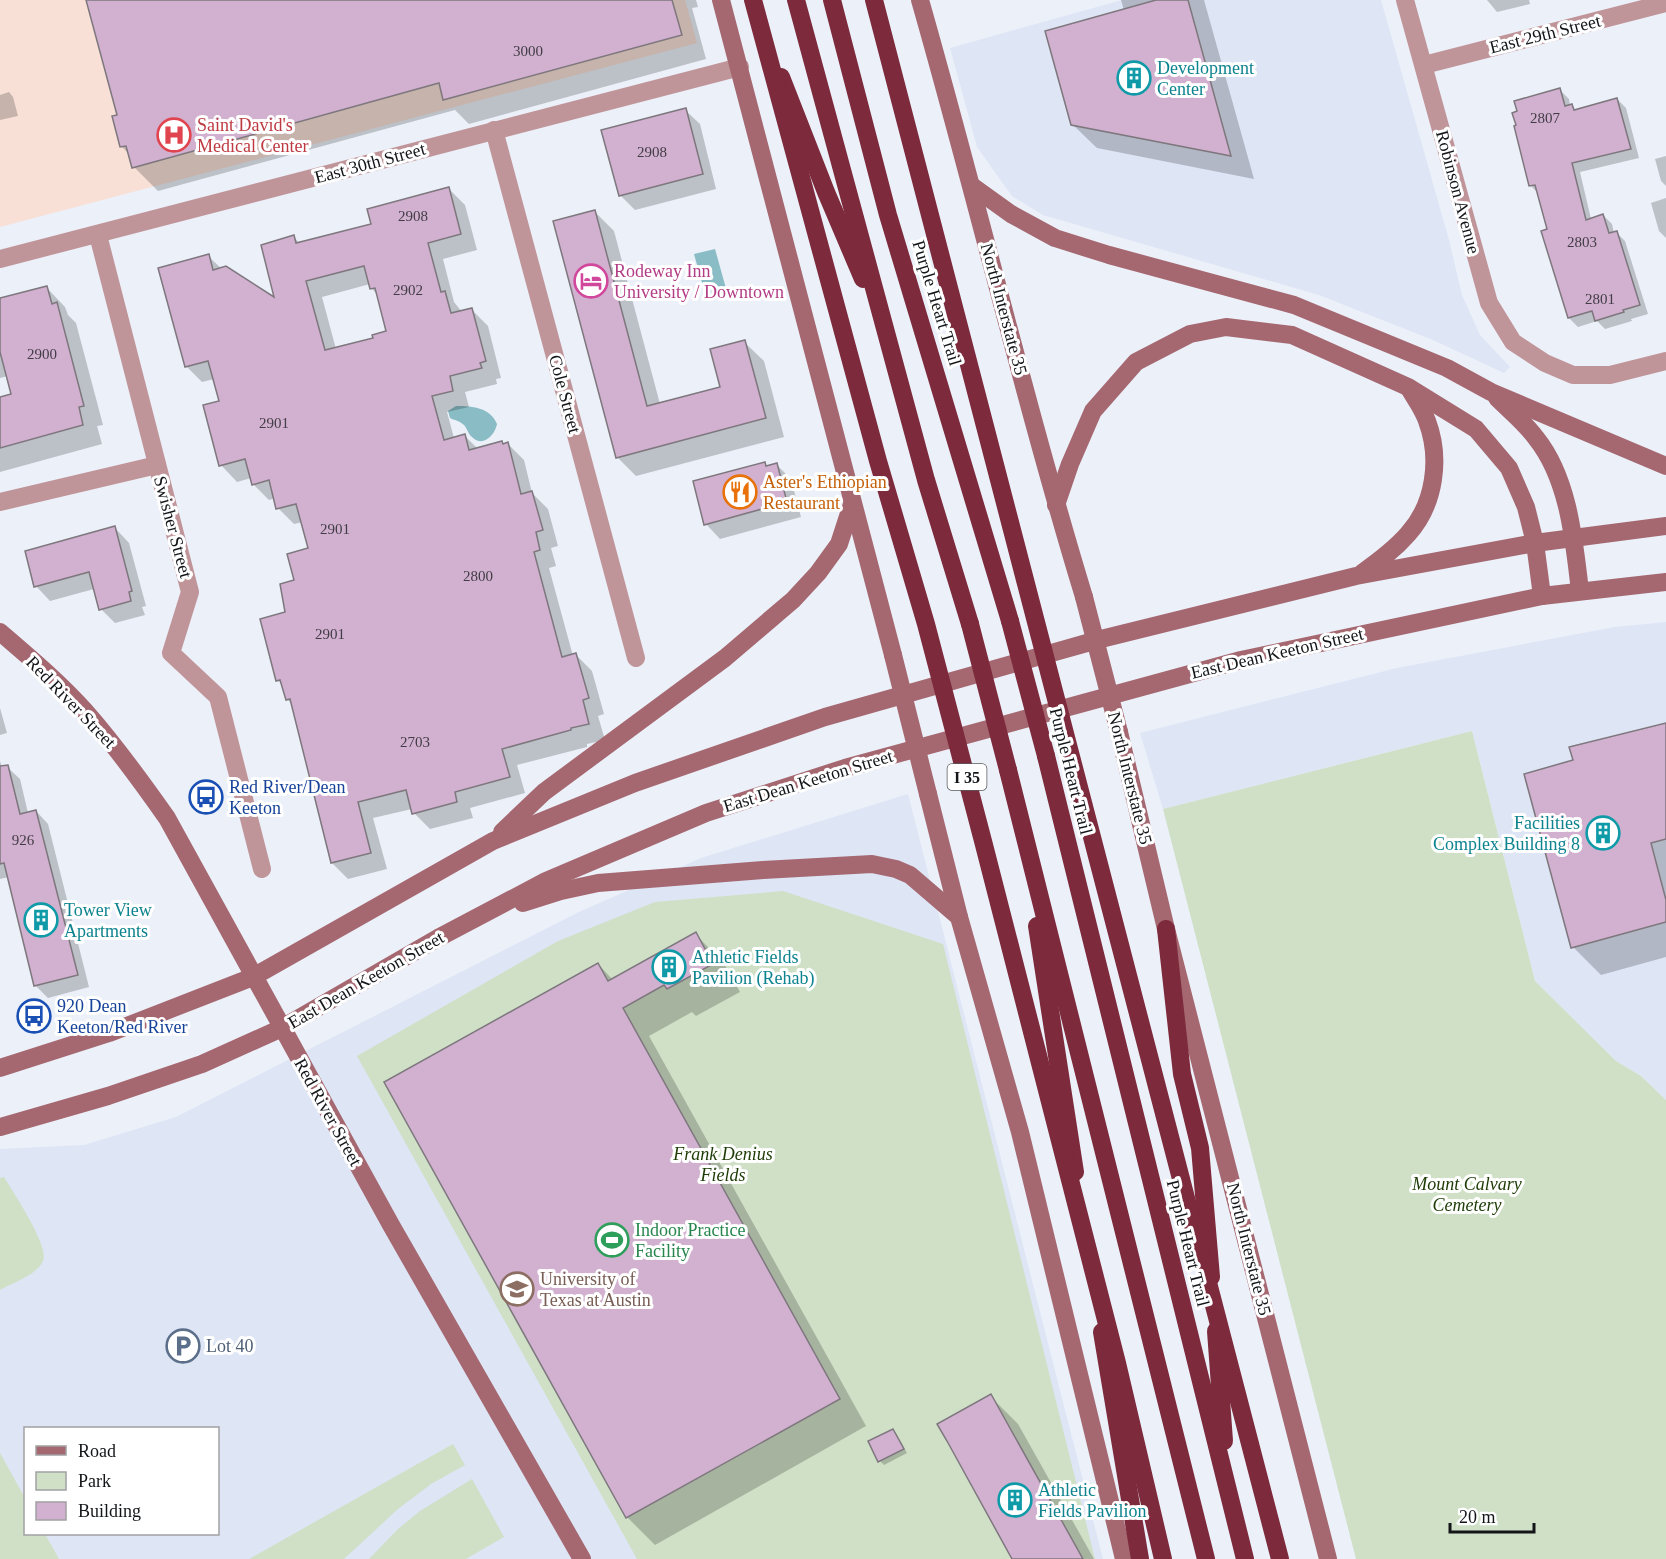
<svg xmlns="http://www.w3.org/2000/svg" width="1666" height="1559" viewBox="0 0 1666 1559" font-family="'Times New Roman',serif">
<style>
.built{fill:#dee5f5;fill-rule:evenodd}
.medical{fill:#f8e0d6}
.green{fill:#cfe0c7}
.water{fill:#89bcc5}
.shadow{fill:#0003;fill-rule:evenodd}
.building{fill:#d1b1cf;stroke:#7e777e;stroke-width:1.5;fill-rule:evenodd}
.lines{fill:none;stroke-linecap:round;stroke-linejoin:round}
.street{stroke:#c0959a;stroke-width:18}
.secondary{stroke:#a56871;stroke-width:18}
.highway{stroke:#7d2a3c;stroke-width:18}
.secondary-bridge{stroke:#a56871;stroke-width:18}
.highway-bridge{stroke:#7d2a3c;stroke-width:18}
.labels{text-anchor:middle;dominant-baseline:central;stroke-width:6;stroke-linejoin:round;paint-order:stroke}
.number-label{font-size:15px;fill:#423c46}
.shield{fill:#fff;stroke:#5a5b5d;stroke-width:1.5}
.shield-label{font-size:16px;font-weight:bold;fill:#131518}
.street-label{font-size:18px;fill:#131518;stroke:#fff}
.culture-label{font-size:18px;fill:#0d838f;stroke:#fff;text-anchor:start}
.health-label{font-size:18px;fill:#be3a42;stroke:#fff;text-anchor:start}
.hotel-label{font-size:18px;fill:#b23c85;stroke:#fff;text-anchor:start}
.food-label{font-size:18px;fill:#c56008;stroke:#fff;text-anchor:start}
.transit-label{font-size:18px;fill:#164399;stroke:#fff;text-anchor:start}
.park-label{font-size:18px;font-style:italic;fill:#1d3b05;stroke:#fff}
.leisure-label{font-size:18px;fill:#27864d;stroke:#fff;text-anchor:start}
.education-label{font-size:18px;fill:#785e54;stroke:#fff;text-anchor:start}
.service-label{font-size:18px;fill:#4e5e75;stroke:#fff;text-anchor:start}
</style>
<rect width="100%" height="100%" fill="#ecf0f9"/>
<g class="built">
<polygon points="1122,0 1381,0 1449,240 1462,295 1480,335 1510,367 1504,373 1433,340 1319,295 1043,215 1012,196 977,147 950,48"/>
<polygon points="1666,622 1666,1100 1641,1076 1616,1061 1535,981 1472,731 1163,809 1140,733 1397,668 1615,627"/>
<path d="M908,794l195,765h-1103v-410l84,-4 92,-28 403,-205 122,-54zM26,1428h192v106h-192z"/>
</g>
<polygon class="medical" points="0,0 685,0 697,43 0,227"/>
<g class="green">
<polygon points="1472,731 1535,981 1616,1061 1641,1076 1666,1100 1666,1559 1356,1559 1163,809"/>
<polygon points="783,891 943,944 1095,1559 637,1559 357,1056 558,941 655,902"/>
<path d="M4,1177c9,15 46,70 39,84 -6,14 -31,22 -43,29v-112z"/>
<polygon points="453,1444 465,1465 431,1484 398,1509 344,1559 249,1559"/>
<polygon points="0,1453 25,1498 26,1534 45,1534 59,1559 0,1559"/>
<polygon points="472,1479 504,1537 466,1559 369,1559 398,1529 420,1511"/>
</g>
<g class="water">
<polygon points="715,249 727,292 706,297 694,254"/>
<path d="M456,406c15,0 34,1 41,18 -2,11 -14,24 -25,13 -4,-3 -5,-9 -8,-12 -4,-4 -10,-5 -14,-7l-2,-7z"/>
</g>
<g class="shadow">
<polygon points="87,0 696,0 698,7 692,8 706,59 469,124 455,110 158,191 134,167 130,155 122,147 119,116"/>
<polygon points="1121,0 1204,0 1254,179 1097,148 1072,124 1124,10"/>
<polygon points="1487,0 1529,0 1530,4 1497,12"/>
<polygon points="1560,90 1569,99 1570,106 1577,111 1617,99 1626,108 1639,158 1580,172 1591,219 1603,215 1612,224 1614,233 1616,232 1625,241 1648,314 1631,319 1632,321 1605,329 1597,321 1578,327 1569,318 1543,232 1549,230 1539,194 1530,185"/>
<polygon points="9,92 13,97 18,116 0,120 0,95"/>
<polygon points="685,110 700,124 716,189 635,210 621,196"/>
<polygon points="1666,156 1666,186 1661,181 1655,159"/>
<path d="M449,189l16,16 12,45 -34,9 11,43 8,10 10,-2 16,16 13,52 -5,1 1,5 -32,8 4,15 -22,5 7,26 11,-2 13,13 24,-7 3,3 3,-1 16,16 8,33 16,16 10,37 -7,2 5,18 -7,2 24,88 3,-1 16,16 12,43 -6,2 7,24 -18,4v3l-70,18 8,28 -55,15 3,10 -43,11 -16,-16 -2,-4 -39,9 14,51 -39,10 -16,-16 -39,-158 -6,-6 -4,-13 -5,-6 9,-66 9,-33 14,-31 -7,-28 -9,2 -16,-16 -3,-10 -6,2 -16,-16 -2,-6 -14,4 -16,-17v-63l-7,-23 -12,3 -16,-16 22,-110 14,13 54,31 18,-63 6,7 73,-19zM370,284l1,4 8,8 9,36 -13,7 -39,10 -14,-52z"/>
<polygon points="1666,198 1666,238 1659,231 1651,203"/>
<polygon points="594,211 614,231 660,404 722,388 744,342 764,361 784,437 636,476 617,457"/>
<polygon points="46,287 65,307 68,315 76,323 103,425 97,426 102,444 0,472 0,398 13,395 8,376 0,378 0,305"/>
<polygon points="764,464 767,467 776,464 791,479 801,517 720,539 706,524"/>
<polygon points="115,528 129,543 146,606 142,607 145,615 115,623 101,609 94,589 50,601 36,586"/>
<polygon points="0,708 7,733 0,735"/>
<polygon points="1666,725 1666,957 1601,975 1573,947 1574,762"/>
<polygon points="0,761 2,768 7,767 20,779 28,813 36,811 48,824 89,987 48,998 36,986 9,877 0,879"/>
<polygon points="695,934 723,962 740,992 696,1016 692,1012 649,1036 866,1426 655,1545 627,1517 386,1083 598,964 613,980"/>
<polygon points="990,1396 1018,1424 1094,1559 1014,1559"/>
<polygon points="893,1430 897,1435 907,1453 884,1465 880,1461"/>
</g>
<g class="building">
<polygon points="86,0 672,0 682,35 443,100 439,83 132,168 126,146 120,147 112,116 117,115"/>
<polygon points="1156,0 1188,0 1231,156 1071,125 1045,31"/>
<polygon points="1560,88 1565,106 1572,104 1574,110 1617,98 1631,149 1572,163 1586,220 1603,214 1609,233 1617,231 1640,305 1623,310 1624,312 1595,321 1592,311 1568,318 1541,231 1547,229 1535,185 1529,186 1514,126 1516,125 1512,113 1517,111 1514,101"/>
<polygon points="686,108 703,174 619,196 601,130"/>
<path d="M449,187l12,47 -33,9 13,49 4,-1 6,22 21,-5 14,53 -6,2 2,5 -32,8 3,15 -21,5 12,44 21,-6 4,16 33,-9 1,3 5,-2 13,52 11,-3 11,39 -7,2 4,18 -6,2 28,105 14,-4 13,45 -6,2 6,24 -18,4v2l-69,19 8,28 -55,15 2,10 -45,12 -6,-24 -48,12 13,51 -40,10 -41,-164 -4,1 -6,-20 -4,1 -16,-62 25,-7 -5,-28 14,-4 -7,-26 21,-6 -12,-44 -20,5 -7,-29 -17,5 -7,-26 -26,7 -16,-61 16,-4 -11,-40 -23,6 -27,-99 51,-14 4,16 13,-4 48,31 -13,-52 33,-10 2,8 75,-19 -4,-15zM364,266l6,23 5,-1 11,43 -14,4 1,3 -48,12 -19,-69z"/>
<polygon points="595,210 647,406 720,387 710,349 745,340 766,418 616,458 553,221"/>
<polygon points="47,286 52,304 57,302 84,406 79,407 83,425 0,448 0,397 11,394 0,352 0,298"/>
<polygon points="765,462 766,466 777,463 787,502 704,525 693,481"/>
<polygon points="115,526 132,591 129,592 131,601 99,610 89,572 34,587 25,551"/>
<polygon points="1666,723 1666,839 1651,843 1666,900 1666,922 1571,948 1524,774 1573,760 1569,747"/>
<polygon points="8,765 20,814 36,810 78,975 34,986 4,863 0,864 0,766"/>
<polygon points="696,932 713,964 667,989 664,985 623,1008 840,1399 626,1518 384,1082 598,963 608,981"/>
<polygon points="991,1394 1083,1559 1012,1559 947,1441 937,1424"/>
<polygon points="893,1429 904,1449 878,1462 868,1441"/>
</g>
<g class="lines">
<g class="street">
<polyline points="1405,0 1489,303 1513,342 1545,363 1573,375 1610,375 1666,361"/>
<polyline points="1424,65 1666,3"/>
<polyline points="494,130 636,658"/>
<polyline points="98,235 190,592 171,653 218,697 262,869"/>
<polyline points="0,259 740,67"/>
<polyline points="0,502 157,465"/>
</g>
<g class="secondary">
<polyline points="721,0 893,655"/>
<path d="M920,0c57,199 104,400 164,597"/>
<polyline points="972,186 1011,214 1055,238 1109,255 1294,305 1447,368 1491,392 1666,466"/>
<path d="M1497,398c13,13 28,25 39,40 33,41 38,103 44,153"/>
<polyline points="1056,505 1070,464 1093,411 1136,362 1190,334 1226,327 1292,335 1408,387 1476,429 1509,468 1526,507 1535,543 1542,596"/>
<path d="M1362,573c17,-12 32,-23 46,-39 27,-30 33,-76 19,-113 -4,-12 -12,-22 -18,-33"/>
<path d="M0,632c29,25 59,50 85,79 30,34 56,70 82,107l224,407 191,334"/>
<polyline points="1119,732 1166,929 1328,1559"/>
<polyline points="928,794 959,917 1020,1132 1124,1559"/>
<polyline points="502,832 544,792 725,658 793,600 818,573 839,544 852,504"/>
<polyline points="523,903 561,891 598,883 763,870 872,864 896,869 910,875 959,917"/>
<polyline points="0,1068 109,1033 253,977 493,841 635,783 825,717 1101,639 1356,576 1535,543 1666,526"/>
<polyline points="0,1127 108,1096 202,1064 282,1028 438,938 546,881 706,813 845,768 1241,660 1542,596 1666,582"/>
</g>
<g class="highway">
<polyline points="796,0 926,480 970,624"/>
<polyline points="832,0 888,215 1010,621"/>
<polyline points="781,77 826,192 863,279"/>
<polyline points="1046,756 1245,1559"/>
<polyline points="1008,770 1206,1559"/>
<polyline points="1037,926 1075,1172"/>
<polyline points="1166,929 1182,1074 1200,1148 1211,1277"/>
<polyline points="1216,1331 1224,1441"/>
<polyline points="1102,1332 1140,1559"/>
</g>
<g class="secondary-bridge">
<polyline points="1084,597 1119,732"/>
<polyline points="893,655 928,794"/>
</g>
<g class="highway-bridge">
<polyline points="753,0 878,461 926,624 983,841 1117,1363 1163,1559"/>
<polyline points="874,0 1280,1559"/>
<polyline points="1010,621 1046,756"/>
<polyline points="970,624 1008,770"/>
</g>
</g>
<defs>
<g id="building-ring" transform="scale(1.725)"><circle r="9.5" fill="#fff" stroke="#0f9aa8" stroke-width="1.5"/><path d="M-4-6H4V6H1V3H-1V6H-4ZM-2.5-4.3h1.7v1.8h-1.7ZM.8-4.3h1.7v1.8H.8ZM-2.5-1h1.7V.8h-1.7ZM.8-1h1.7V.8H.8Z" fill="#0f9aa8"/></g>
<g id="hospital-ring" transform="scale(1.725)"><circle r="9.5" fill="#fff" stroke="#e0444e" stroke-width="1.5"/><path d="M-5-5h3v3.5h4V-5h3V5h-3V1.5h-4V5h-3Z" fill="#e0444e"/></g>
<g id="hotel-ring" transform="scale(1.725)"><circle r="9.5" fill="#fff" stroke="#d1479c" stroke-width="1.5"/><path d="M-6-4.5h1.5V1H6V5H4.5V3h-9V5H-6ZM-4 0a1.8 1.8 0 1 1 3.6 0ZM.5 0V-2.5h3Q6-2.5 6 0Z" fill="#d1479c"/></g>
<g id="restaurant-ring" transform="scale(1.725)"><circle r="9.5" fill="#fff" stroke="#e8710a" stroke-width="1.5"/><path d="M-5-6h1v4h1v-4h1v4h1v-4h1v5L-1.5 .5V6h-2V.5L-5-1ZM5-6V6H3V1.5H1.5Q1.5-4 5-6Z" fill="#e8710a"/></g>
<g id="bus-ring" transform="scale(1.725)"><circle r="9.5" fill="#fff" stroke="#1a4fb4" stroke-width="1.5"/><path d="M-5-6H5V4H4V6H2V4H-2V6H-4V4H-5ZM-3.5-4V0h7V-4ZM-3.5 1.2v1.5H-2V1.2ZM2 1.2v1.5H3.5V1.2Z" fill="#1a4fb4"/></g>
<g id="stadium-ring" transform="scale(1.725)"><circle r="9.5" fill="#fff" stroke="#2e9e5b" stroke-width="1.5"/><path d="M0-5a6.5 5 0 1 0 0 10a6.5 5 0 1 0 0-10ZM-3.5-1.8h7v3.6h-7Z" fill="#2e9e5b"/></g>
<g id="university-ring" transform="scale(1.725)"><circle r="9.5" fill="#fff" stroke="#8d6e63" stroke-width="1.5"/><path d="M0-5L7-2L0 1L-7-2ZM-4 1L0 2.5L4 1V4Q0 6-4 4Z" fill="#8d6e63"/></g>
<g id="parking-ring" transform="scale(1.725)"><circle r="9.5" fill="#fff" stroke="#5c6f8a" stroke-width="1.5"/><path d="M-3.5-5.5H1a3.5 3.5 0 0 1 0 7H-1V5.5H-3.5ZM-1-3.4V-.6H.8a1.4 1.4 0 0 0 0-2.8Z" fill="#5c6f8a"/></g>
</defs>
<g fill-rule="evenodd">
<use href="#building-ring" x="1134" y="78"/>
<use href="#hospital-ring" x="174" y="135"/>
<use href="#hotel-ring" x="591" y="281"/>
<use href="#restaurant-ring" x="740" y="492"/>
<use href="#bus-ring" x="206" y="797"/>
<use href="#building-ring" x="1603" y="833"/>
<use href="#building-ring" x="41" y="920"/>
<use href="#building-ring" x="669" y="967"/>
<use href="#bus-ring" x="34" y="1016"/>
<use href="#stadium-ring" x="612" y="1240"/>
<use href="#university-ring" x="517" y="1289"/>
<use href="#parking-ring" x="183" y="1346"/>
<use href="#building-ring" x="1015" y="1500"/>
</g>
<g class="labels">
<g class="number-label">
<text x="528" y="51">3000</text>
<text x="1545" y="118">2807</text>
<text x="652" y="152">2908</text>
<text x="413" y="216">2908</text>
<text x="1582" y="242">2803</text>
<text x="408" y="290">2902</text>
<text x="1600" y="299">2801</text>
<text x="42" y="354">2900</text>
<text x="274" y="423">2901</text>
<text x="335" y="529">2901</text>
<text x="478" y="576">2800</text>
<text x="330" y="634">2901</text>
<text x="415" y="742">2703</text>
<text x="23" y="840">926</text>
</g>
<rect class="shield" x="947.5" y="764" width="39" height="26" rx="4.5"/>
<g class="shield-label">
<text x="967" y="777">I 35</text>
</g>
<g class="street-label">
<text transform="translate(1545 34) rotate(-14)">East 29th Street</text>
<text transform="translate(370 163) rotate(-15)">East 30th Street</text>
<text transform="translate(1458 192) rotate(75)">Robinson Avenue</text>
<text transform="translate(937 303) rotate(73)">Purple Heart Trail</text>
<text transform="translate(1004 309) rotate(75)">North Interstate 35</text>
<text transform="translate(565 394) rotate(75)">Cole Street</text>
<text transform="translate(173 527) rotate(75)">Swisher Street</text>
<text transform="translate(1277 653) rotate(-13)">East Dean Keeton Street</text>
<text transform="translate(71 702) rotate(46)">Red River Street</text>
<text transform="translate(1071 771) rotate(76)">Purple Heart Trail</text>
<text transform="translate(1130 778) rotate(76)">North Interstate 35</text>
<text transform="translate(808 781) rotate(-17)">East Dean Keeton Street</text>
<text transform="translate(366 980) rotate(-30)">East Dean Keeton Street</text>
<text transform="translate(328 1112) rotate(61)">Red River Street</text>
<text transform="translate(1188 1243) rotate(76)">Purple Heart Trail</text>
<text transform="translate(1249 1249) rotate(76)">North Interstate 35</text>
</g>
<g class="culture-label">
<text x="1157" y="68">Development<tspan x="1157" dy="21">Center</tspan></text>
<text x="1580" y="823" text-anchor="end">Facilities<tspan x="1580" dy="21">Complex Building 8</tspan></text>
<text x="64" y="910">Tower View<tspan x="64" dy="21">Apartments</tspan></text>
<text x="692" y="957">Athletic Fields<tspan x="692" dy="21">Pavilion (Rehab)</tspan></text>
<text x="1038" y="1490">Athletic<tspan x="1038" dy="21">Fields Pavilion</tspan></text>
</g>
<g class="health-label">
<text x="197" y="125">Saint David's<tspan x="197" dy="21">Medical Center</tspan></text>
</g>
<g class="hotel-label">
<text x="614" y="271">Rodeway Inn<tspan x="614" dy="21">University / Downtown</tspan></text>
</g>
<g class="food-label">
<text x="763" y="482">Aster's Ethiopian<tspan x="763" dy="21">Restaurant</tspan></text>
</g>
<g class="transit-label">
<text x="229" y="787">Red River/Dean<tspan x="229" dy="21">Keeton</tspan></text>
<text x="57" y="1006">920 Dean<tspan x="57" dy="21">Keeton/Red River</tspan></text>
</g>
<g class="park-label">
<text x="723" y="1154">Frank Denius<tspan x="723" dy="21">Fields</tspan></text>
<text x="1467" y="1184">Mount Calvary<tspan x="1467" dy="21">Cemetery</tspan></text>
</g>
<g class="leisure-label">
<text x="635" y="1230">Indoor Practice<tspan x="635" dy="21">Facility</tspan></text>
</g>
<g class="education-label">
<text x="540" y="1279">University of<tspan x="540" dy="21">Texas at Austin</tspan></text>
</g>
<g class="service-label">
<text x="206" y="1346">Lot 40</text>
</g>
</g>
<rect x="24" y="1427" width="195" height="108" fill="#ffffff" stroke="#a1a1a3" stroke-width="1.5"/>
<rect x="36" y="1446" width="30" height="9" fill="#a56871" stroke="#a1a1a3" stroke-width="1.5"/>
<text x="78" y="1457" font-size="18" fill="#131518">Road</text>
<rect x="36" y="1472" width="30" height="18" fill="#cfe0c7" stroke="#a1a1a3" stroke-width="1.5"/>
<text x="78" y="1487" font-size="18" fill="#131518">Park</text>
<rect x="36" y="1502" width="30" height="18" fill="#d1b1cf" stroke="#a1a1a3" stroke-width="1.5"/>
<text x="78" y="1517" font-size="18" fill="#131518">Building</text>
<path d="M1450 1523v9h84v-9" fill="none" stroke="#131518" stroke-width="3"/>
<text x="1459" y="1523" font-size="18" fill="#131518" stroke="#ffffff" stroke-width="4.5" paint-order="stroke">20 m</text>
</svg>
